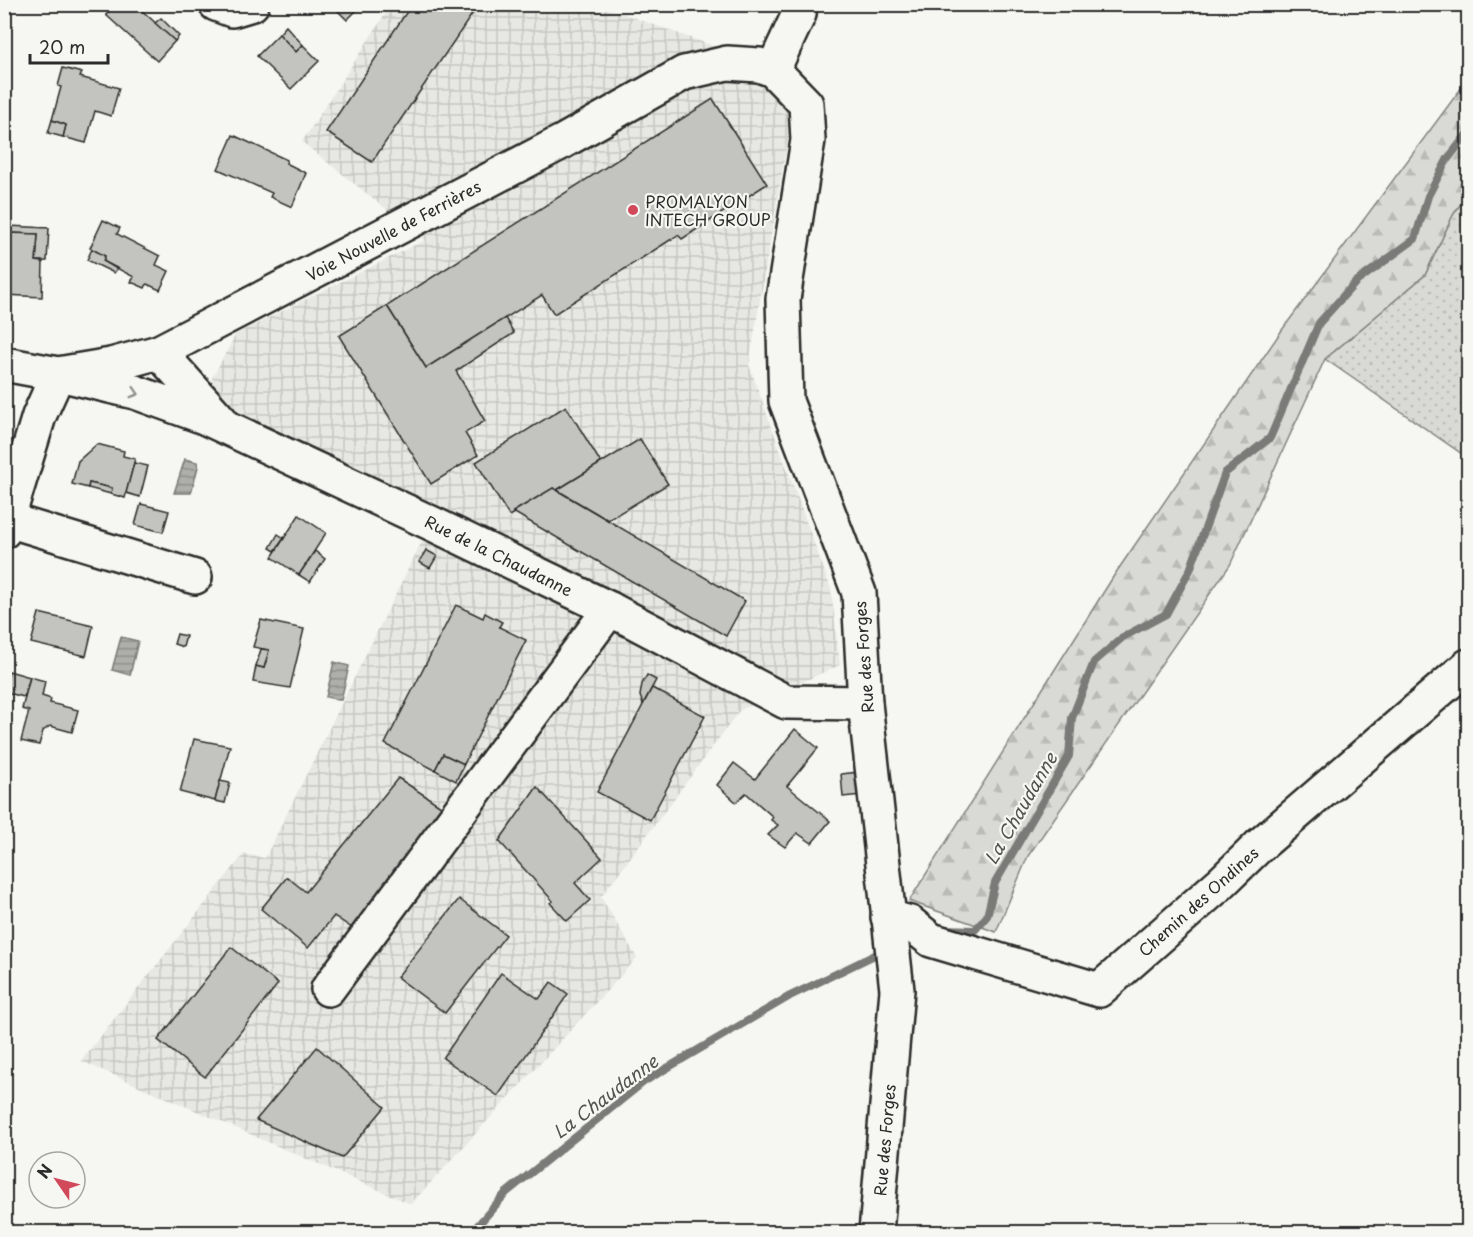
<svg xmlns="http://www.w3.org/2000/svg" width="1473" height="1237" viewBox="0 0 1473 1237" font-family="'Playpen Sans',sans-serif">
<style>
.industrial{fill:url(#industrial-grid)}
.grass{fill:url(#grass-dots);stroke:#828280;stroke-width:1.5}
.forest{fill:url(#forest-firs);stroke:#828280;stroke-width:1.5}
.water{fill:url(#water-rules);stroke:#7a7a78;stroke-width:1.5}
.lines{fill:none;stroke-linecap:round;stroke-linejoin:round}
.stream{stroke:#7a7a78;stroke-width:8}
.building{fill:#c3c3c0;stroke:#2b2b2b;stroke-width:1.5}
.minor-casing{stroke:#2b2b2b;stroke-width:38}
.minor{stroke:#f6f6f2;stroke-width:33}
.oneway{stroke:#90908e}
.poi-dot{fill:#d1495b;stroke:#f6f6f2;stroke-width:2}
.labels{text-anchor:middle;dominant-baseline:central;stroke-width:4.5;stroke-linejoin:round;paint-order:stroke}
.poi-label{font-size:16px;fill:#2b2b2b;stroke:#f6f6f2;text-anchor:start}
.street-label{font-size:16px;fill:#2b2b2b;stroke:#f6f6f2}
.water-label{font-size:18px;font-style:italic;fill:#525251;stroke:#f6f6f2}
</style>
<defs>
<pattern id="industrial-grid" width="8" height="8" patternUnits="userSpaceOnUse" patternTransform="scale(1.5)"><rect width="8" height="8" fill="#e7e7e3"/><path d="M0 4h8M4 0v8" fill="none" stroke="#c6c6c3"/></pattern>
<pattern id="grass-dots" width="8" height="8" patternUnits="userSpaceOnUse" patternTransform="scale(1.5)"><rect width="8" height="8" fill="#d9d9d5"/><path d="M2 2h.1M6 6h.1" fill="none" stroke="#babab7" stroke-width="1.8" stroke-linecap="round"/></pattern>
<pattern id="forest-firs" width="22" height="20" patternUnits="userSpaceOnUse" patternTransform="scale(1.5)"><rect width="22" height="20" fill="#d9d9d5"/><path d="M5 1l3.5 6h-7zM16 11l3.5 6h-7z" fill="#babab7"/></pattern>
<pattern id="water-rules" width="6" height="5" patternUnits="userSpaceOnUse" patternTransform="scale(1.5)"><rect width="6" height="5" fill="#aeaeab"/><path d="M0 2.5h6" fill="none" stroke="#8e8e8b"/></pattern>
</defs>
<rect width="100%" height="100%" fill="#f6f6f2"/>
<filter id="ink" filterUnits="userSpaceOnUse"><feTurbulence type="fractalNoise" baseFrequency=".0167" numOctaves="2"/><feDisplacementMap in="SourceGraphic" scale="12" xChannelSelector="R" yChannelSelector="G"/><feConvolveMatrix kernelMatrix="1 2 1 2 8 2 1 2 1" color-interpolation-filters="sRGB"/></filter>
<g filter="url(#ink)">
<polygon class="industrial" points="391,5 599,5 811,81 787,143 749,365 831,589 840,665 740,710 601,897 637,958 411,1204 81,1061 244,854 265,858 434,517 230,416 209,384 236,334 425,240 302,142"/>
<polygon class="grass" points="1468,193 1468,458 1325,359 1425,275 1453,215"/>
<polygon class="forest" points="1468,79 1468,193 1453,215 1425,275 1325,359 1230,565 1028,856 996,932 909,901 1115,574 1282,330"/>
<g class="water">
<polygon points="185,459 197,462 198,467 191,493 174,493"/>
<polygon points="121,637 138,641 130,675 112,670"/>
<polygon points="334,662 349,666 341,700 326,697"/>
</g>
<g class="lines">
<g class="stream">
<polyline points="943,929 975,930 987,916 995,883 1069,756 1072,718 1094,662 1123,637 1166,614 1190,570 1225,473 1270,438 1319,323 1356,282 1415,239 1428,196 1447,160 1468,133"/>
<polyline points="472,1232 506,1193 645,1081 790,996 883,951"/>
</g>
</g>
<g class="building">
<polygon points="115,4 135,4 175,41 157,61 106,15"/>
<polygon points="331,4 362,4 362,5 347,20"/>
<polygon points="412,4 479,4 372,162 326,132"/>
<polygon points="161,18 179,36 175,41 155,23"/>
<polygon points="286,26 303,45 296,52 279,34"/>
<polygon points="279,34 296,52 303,45 319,61 291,89 257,56"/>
<polygon points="63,68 82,73 80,77 119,88 111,116 95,111 86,143 63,137 66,125 52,120 61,87 58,86"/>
<polygon points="713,99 767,184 682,239 678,235 554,314 542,295 426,368 387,306"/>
<polygon points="52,120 66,125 63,137 48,133"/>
<polygon points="233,135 287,160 286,163 306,173 292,207 270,197 272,193 218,169"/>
<polygon points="103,220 120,228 117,234 160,256 156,265 169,271 160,290 147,284 145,288 131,282 134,277 103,261 105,256 90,248"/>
<polygon points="8,226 49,228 47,261 36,261 38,234 8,233"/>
<polygon points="8,233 38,234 36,261 43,262 42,297 6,295"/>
<polygon points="92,249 105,256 103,261 117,269 114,273 87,260"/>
<polygon points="387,306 426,368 505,318 514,333 456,371 485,421 465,433 478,455 431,484 339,336"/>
<polygon points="566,406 601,463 557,490 553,488 513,512 514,513 509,516 476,462"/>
<polygon points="640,439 668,484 608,520 557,490"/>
<polygon points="97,444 124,451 123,456 135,459 125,498 111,494 112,488 89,483 88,488 72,484 78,461"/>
<polygon points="134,463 148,466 140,497 126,493"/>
<polygon points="89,483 112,488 111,494 88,488"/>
<polygon points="553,488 745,601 726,636 513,512"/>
<polygon points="141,504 169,511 163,532 135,525"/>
<polygon points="299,515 326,533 299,575 272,557"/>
<polygon points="278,534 284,538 275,551 270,548"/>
<polygon points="426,550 437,556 430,568 419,562"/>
<polygon points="315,551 325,559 310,582 299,575"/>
<polygon points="456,605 483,618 485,613 502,622 499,627 526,640 464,764 443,754 435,770 385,744"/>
<polygon points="39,613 93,626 86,656 31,643"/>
<polygon points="261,620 304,629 290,688 253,682 256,666 264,668 269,650 253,647"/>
<polygon points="177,634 186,636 183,647 174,644"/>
<polygon points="261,649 269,650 264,668 256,666"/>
<polygon points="9,671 30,677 24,697 4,692"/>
<polygon points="647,675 656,680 643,704 640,696 642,684"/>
<polygon points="30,677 45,681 42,696 51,699 50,703 78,710 72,732 50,726 43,731 39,745 21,741 29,711 22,709"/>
<polygon points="652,688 705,716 650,820 597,792"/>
<polygon points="795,729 818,748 787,786 830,821 812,843 797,833 785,847 768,835 778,825 771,820 773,817 746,793 736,802 717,785 734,763 755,779"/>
<polygon points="194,739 230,746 215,801 180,792"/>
<polygon points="443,754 464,764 456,781 435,770"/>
<polygon points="868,771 871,794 843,797 841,774"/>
<polygon points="398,778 447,810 352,928 334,916 308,948 261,909 287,877 306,892"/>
<polygon points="220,781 230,783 225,803 215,801"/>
<polygon points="537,787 602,858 575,883 590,900 567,921 550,903 553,901 499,841"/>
<polygon points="459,899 506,935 445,1013 397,977"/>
<polygon points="231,947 278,984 205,1077 158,1040"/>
<polygon points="501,973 539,999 551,982 568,994 498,1096 443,1058"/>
<polygon points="317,1047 385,1107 342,1158 256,1120"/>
</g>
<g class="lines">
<g class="minor-casing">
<g id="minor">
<polyline points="216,4 232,10 252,4"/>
<polyline points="773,70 799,14 800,4"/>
<polyline points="159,352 222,422"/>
<polyline points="4,364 58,374 111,365 159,352 562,142 684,73 727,63 759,65 773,70 806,104 808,140 783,299 786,401 859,593 865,703 897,990 876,1232"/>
<polyline points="72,377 135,392 204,417 433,524 610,609 786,702 865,703"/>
<polyline points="8,520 195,577"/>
<polyline points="4,531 39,416 58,374"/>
<polyline points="888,917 910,923 931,940 1099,990 1222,882 1259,846 1468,666"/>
<polyline points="328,989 610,609"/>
</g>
</g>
<use href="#minor" class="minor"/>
</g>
<defs><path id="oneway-chevron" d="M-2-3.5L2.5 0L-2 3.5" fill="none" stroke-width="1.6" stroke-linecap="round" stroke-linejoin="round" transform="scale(1.5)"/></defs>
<use class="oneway" href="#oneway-chevron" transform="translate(135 393) rotate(17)"/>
</g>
<circle class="poi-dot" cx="633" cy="210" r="6"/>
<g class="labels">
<g class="poi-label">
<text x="645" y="201">PROMALYON<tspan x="645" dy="18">INTECH GROUP</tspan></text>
</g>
<g class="street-label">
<text transform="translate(393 230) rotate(-28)">Voie Nouvelle de Ferrières</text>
<text transform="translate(499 555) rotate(26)">Rue de la Chaudanne</text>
<text transform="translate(863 657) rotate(-94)">Rue des Forges</text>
<text transform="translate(1198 901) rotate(-42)">Chemin des Ondines</text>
<text transform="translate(884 1140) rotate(-85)">Rue des Forges</text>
</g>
<g class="water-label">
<text transform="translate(1020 808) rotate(-60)">La Chaudanne</text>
<text transform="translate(605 1096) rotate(-37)">La Chaudanne</text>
</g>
</g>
<rect width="1473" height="1237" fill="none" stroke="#f6f6f2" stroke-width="24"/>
<rect x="12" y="12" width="1449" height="1213" fill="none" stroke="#2b2b2b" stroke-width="2" filter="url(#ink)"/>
<g transform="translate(57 1180) rotate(305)"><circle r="28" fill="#f6f6f2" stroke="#a5a5a2" stroke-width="1.5"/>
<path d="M0-4.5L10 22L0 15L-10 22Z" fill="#d1495b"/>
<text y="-9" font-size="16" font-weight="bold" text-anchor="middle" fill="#2b2b2b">N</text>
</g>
<path d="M30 54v9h78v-9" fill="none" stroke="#2b2b2b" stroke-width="3"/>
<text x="39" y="54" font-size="18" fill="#2b2b2b" stroke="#f6f6f2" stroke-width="4.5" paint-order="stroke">20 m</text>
</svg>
